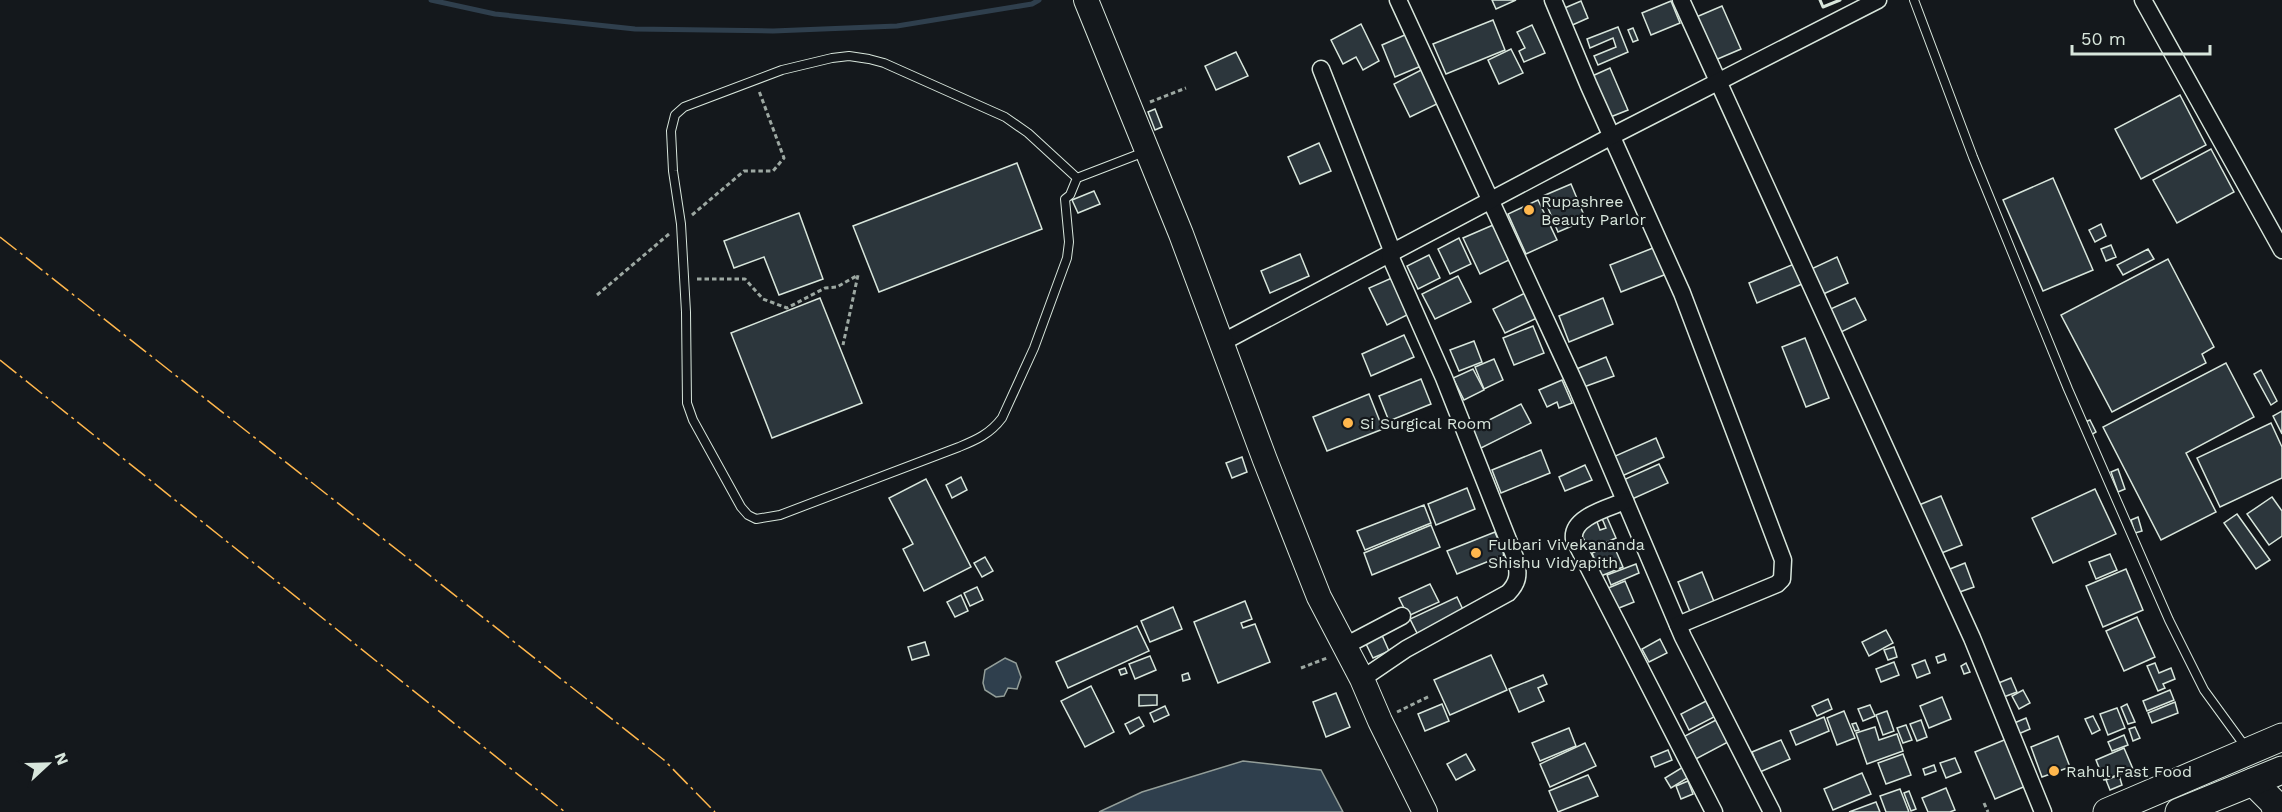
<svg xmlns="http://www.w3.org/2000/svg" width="2282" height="812" viewBox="0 0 2282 812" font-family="'Work Sans',sans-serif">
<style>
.water{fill:#2f3f4d;stroke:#939e99;stroke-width:1.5}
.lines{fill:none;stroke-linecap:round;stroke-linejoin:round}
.stream{stroke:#2f3f4d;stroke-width:5}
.building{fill:#2c363c;stroke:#d8e6dc;stroke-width:1.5}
.service-casing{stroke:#d8e6dc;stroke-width:10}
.minor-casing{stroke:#d8e6dc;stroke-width:19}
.secondary-casing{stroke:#d8e6dc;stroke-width:26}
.trunk-casing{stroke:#d8e6dc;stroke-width:29}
.path{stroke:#9da8a2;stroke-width:3;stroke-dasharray:4.5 3;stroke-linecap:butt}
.service{stroke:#14181c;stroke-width:8}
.minor{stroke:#14181c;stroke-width:16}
.secondary{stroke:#14181c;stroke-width:24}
.trunk{stroke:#14181c;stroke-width:27}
.wall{stroke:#d8e6dc;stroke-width:3}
.power{stroke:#ffb74d;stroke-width:1.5;stroke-dasharray:21 4.5 3 4.5;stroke-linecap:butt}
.poi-dot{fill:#ffb74d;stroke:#14181c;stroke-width:2}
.labels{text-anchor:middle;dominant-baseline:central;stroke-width:4.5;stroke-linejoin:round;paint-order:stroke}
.poi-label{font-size:16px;fill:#d8e6dc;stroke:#14181c;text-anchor:start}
</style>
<rect width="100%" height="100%" fill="#14181c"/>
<g class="water">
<polygon points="1005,658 1016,663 1021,677 1017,689 1008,688 1004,696 996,697 985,690 983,683 985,670"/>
<polygon points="1243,761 1321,770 1343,812 1099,812 1142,792"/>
</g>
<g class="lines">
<polyline class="stream" points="431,0 495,14 635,29 773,31 897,26 1032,4 1039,0"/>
</g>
<g class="building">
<polygon points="1492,0 1516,0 1496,9"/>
<polygon points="1581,1 1588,18 1568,27 1560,10"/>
<polygon points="1671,1 1680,23 1651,35 1642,13"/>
<polygon points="1722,6 1741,49 1713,61 1694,18"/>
<polygon points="1493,20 1505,50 1446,74 1433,44"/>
<polygon points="1361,24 1379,61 1363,70 1356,57 1343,64 1331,40"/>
<polygon points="1532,25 1545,53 1524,62 1519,51 1525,48 1517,32"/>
<polygon points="1618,27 1628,52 1598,65 1594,56 1616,47 1613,38 1590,48 1587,39"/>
<polygon points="1633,28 1638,40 1633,42 1628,30"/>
<polygon points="1407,34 1421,66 1395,77 1382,45"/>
<polygon points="1511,49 1523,73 1499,84 1488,60"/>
<polygon points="1236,52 1248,76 1216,90 1205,66"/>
<polygon points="1425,68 1441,102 1410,117 1394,84"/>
<polygon points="1610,68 1628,110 1608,118 1590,77"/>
<polygon points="2180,95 2206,145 2141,179 2115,129"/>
<polygon points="1155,109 1162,127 1155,130 1148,112"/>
<polygon points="1319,143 1331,171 1300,184 1288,157"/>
<polygon points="2211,149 2234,192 2177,223 2153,180"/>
<polygon points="1017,163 1042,229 879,292 853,226"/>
<polygon points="2053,178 2093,270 2043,291 2003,200"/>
<polygon points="1571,184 1586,220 1558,232 1543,196"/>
<polygon points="1094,191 1100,204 1078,213 1072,200"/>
<polygon points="1538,200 1557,240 1526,254 1508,214"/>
<polygon points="799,213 823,279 779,295 764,257 734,268 724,241"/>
<polygon points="2101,224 2106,236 2095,242 2089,230"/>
<polygon points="1493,225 1509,260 1480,274 1463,238"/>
<polygon points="1459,238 1471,264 1450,274 1438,249"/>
<polygon points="2111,245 2116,257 2106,261 2101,249"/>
<polygon points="1658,246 1669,273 1621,292 1610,265"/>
<polygon points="2148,249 2154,259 2123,275 2117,265"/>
<polygon points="1300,254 1309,276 1270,293 1261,271"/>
<polygon points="1429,255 1440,278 1418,289 1407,266"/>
<polygon points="1837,257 1848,283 1821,295 1809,270"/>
<polygon points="2168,259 2214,347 2202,354 2206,363 2112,412 2061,315"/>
<polygon points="1794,264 1802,284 1757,303 1749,283"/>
<polygon points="1458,276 1471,302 1435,319 1422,294"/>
<polygon points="1394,277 1411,313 1387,325 1369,288"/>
<polygon points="1525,293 1537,318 1505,333 1493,309"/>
<polygon points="820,298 862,403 772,438 731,333"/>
<polygon points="1603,298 1613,324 1569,342 1559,316"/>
<polygon points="1855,298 1866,320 1837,334 1826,311"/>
<polygon points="1533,326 1544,353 1514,365 1503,338"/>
<polygon points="1404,335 1414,357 1371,376 1362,354"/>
<polygon points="1805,338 1829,398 1806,407 1782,347"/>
<polygon points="1474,341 1482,362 1459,371 1450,350"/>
<polygon points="1606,357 1614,376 1581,388 1574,370"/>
<polygon points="1494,359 1503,380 1484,389 1475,367"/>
<polygon points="2226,363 2254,417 2186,453 2216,512 2161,540 2103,427"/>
<polygon points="1473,369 1484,390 1464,400 1453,378"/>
<polygon points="2261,370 2277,401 2271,405 2254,374"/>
<polygon points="1421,379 1431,404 1389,421 1379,396"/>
<polygon points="1562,380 1572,403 1559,408 1557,402 1547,407 1539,390"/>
<polygon points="1369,394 1383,429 1327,451 1313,417"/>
<polygon points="1521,404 1531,423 1479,449 1469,430"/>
<polygon points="2282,411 2282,434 2273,416"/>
<polygon points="2090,420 2096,432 2091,435 2085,422"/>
<polygon points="2271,423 2282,447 2282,478 2220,507 2197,458"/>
<polygon points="1656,438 1664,457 1622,476 1613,457"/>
<polygon points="1541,450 1550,473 1501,493 1492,470"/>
<polygon points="1242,457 1247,472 1232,478 1226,463"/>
<polygon points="1659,464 1668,483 1630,500 1621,481"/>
<polygon points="1585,465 1592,480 1565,491 1559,477"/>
<polygon points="2118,469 2125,489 2118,492 2111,472"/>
<polygon points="961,477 967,490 952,498 946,485"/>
<polygon points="926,479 971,567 924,591 903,549 913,544 889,498"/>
<polygon points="1467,488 1475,509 1436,525 1428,504"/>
<polygon points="2095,489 2116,534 2053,563 2032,518"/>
<polygon points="1941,496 1962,545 1939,554 1919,505"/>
<polygon points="2272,497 2282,511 2282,536 2269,545 2247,514"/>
<polygon points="1424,505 1431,523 1365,550 1357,531"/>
<polygon points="2237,514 2270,560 2256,569 2224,523"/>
<polygon points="1606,515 1616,538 1584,552 1576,527 1596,519 1600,530 1606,528 1601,516"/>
<polygon points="2138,517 2142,531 2135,533 2131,520"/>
<polygon points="1431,525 1440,547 1372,575 1364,553"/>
<polygon points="1495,532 1504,555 1457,574 1447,551"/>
<polygon points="1613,544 1623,567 1601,576 1592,553"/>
<polygon points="2110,554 2117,570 2096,579 2089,562"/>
<polygon points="985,557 993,571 982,577 974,563"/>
<polygon points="1965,563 1974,587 1954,594 1945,571"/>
<polygon points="1636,564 1639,573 1611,585 1607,575"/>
<polygon points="2126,569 2143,610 2103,627 2086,586"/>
<polygon points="1702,572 1715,604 1691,614 1678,582"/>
<polygon points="1625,581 1634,602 1614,610 1606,589"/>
<polygon points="1430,584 1439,602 1408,616 1399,598"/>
<polygon points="977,587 983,600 970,606 964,593"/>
<polygon points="961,595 968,611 955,617 947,602"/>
<polygon points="1457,597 1465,614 1418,635 1410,619"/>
<polygon points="1245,601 1252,619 1241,623 1243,628 1255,624 1270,662 1218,683 1194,622"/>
<polygon points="1173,607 1182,629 1150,642 1141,621"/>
<polygon points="2137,617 2155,657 2124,671 2106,631"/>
<polygon points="1137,626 1149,651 1068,688 1056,662"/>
<polygon points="1886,630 1893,643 1869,656 1862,642"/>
<polygon points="1381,633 1389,651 1373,658 1364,640"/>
<polygon points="1660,639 1667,653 1649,662 1642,649"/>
<polygon points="925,642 929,655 912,660 908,647"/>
<polygon points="1894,647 1897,657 1888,660 1884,650"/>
<polygon points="1944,654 1946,660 1938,663 1936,657"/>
<polygon points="1491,655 1507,690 1450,715 1434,680"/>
<polygon points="1150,656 1156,670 1135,679 1129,664"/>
<polygon points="1925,660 1930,673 1917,678 1912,665"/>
<polygon points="1894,662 1899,675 1881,682 1876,669"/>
<polygon points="1966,663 1970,672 1964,674 1961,666"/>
<polygon points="2155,663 2159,673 2171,668 2175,679 2163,684 2165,688 2158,691 2147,666"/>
<polygon points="1125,668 1127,673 1121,675 1119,670"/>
<polygon points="1188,673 1190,679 1183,681 1182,675"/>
<polygon points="1543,675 1547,684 1538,688 1544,701 1519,712 1509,689"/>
<polygon points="2011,678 2017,692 2001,698 1996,684"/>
<polygon points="1091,686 1114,732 1085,747 1061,701"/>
<polygon points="2023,690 2030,703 2019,709 2012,696"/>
<polygon points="2170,690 2174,700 2147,711 2143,701"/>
<polygon points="1336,693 1350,727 1326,737 1313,702"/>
<polygon points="1139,695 1157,695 1157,705 1139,706"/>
<polygon points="1942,697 1951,719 1929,728 1920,706"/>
<polygon points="1828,699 1832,709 1817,716 1812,706"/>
<polygon points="1706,701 1714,717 1689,730 1681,714"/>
<polygon points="2175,702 2178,713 2152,723 2148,713"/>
<polygon points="1442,704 1449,721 1425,731 1418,714"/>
<polygon points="2127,704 2135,722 2128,724 2121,707"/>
<polygon points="1870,705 1875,716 1863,721 1858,709"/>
<polygon points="1165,706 1169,715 1154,722 1150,713"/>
<polygon points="2117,708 2125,728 2108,735 2100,714"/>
<polygon points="1844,711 1855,738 1837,745 1827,718"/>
<polygon points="1887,711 1894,731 1883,735 1876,715"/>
<polygon points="2093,716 2100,730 2092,734 2085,719"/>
<polygon points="1139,717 1144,726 1130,734 1125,724"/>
<polygon points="1824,717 1829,731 1796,745 1790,731"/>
<polygon points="2026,718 2030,729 2016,735 2012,724"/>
<polygon points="1716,720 1728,742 1692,761 1681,738"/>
<polygon points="1921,720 1927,737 1917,741 1910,724"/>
<polygon points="1856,723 1859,730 1855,731 1852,724"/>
<polygon points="1906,725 1912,740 1903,743 1897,728"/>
<polygon points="1875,727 1879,740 1897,734 1903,751 1867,764 1856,733"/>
<polygon points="2135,727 2140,738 2133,741 2129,729"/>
<polygon points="1569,728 1576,746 1540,761 1532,743"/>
<polygon points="2124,735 2128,745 2112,751 2108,742"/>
<polygon points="2058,736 2070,767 2042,777 2031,747"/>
<polygon points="2009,738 2028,785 1995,799 1975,752"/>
<polygon points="1781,740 1790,759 1760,772 1752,752"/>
<polygon points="1585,743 1596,766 1550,787 1540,764"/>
<polygon points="2124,748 2133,769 2104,780 2096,760"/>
<polygon points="1668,750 1672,760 1655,767 1651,757"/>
<polygon points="1466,754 1475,770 1456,780 1447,764"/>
<polygon points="1903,754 1911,775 1886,784 1878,763"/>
<polygon points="1955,758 1961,772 1946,778 1940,763"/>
<polygon points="1934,765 1936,771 1925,775 1923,769"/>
<polygon points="1683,767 1689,777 1671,788 1665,778"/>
<polygon points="1862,773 1871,794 1833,810 1824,789"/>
<polygon points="1588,775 1598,796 1558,812 1549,791"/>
<polygon points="2119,775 2122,785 2110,790 2106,780"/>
<polygon points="1688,781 1693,794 1681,799 1676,786"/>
<polygon points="1946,788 1955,810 1950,812 1928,812 1922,798"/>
<polygon points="1900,789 1909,812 1886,812 1880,796"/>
<polygon points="1909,791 1916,809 1911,811 1904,793"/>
<polygon points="1876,802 1880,812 1849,812"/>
</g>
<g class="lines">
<g class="service-casing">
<g id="service">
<polyline points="1914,0 1973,157 2068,389 2169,620 2204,690 2247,749"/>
<path d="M1077,178l-7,17 -5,4 4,43 -2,16 -33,90 -32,70c-12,16 -26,22 -43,29l-179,68 -24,4 -8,-4 -7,-8 -48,-87 -6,-17 -1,-91 -5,-88 -8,-53 -2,-40 4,-16 9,-8 98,-37 50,-12 17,-2 20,3 15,4 121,54 23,16 49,45 70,-27"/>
</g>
</g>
<g class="minor-casing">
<g id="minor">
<polyline points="1398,0 1578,390 1683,637 1772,812"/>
<polyline points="1553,0 1589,86 1682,293 1783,560 1782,579 1777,584 1678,625"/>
<polyline points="1681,0 1972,638 2043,812"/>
<polyline points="2143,0 2282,250"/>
<polyline points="1321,69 1393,253"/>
<polyline points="1223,342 1612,136 1878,0"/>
<path d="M1625,501c-16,7 -54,16 -51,38l140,273"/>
<polyline points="1343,647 1402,616"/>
<path d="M1362,679l44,-30 102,-56c10,-10 11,-18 8,-33l-72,-182 -54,-122"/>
</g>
</g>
<g class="secondary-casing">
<polyline id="secondary" points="1086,0 1181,234 1265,460 1319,597 1362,679 1380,721 1425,812"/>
</g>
<g class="trunk-casing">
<g id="trunk">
<polyline points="2253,782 2273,802 2277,812"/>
<polyline points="2107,812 2282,737"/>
<polyline points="2179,812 2282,770"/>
</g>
</g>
<g class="path">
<polyline points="1150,102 1186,88"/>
<polyline points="692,215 744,171 773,171 784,158 759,91"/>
<polyline points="697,279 745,279 763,299 787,308 825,288 837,287 858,275 843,345"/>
<polyline points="597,295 669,234"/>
<polyline points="1301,668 1327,658"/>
<polyline points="1397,712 1430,696"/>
<polyline points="1984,803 1988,812"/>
</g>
<use href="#service" class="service"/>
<use href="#minor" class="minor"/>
<use href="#secondary" class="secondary"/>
<use href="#trunk" class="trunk"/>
<polyline class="wall" points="1820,0 1823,7 1840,0"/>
<g class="power">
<polyline points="0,237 664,760 715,812"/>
<polyline points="0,360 565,812"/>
</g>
</g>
<g class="poi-dot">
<circle cx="1529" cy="210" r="6"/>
<circle cx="1348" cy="423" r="6"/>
<circle cx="1476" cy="553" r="6"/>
<circle cx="2054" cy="771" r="6"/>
</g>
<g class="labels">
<g class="poi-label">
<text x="1541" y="201">Rupashree<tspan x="1541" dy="18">Beauty Parlor</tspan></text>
<text x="1360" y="423">Si Surgical Room</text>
<text x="1488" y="544">Fulbari Vivekananda<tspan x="1488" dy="18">Shishu Vidyapith</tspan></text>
<text x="2066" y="771">Rahul Fast Food</text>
</g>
</g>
<g transform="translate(48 764) rotate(68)" stroke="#14181c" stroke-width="4.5" paint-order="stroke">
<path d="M0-4.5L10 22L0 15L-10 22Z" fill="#d8e6dc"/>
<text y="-9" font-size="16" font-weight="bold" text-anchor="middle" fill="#d8e6dc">N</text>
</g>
<path d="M2072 45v9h138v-9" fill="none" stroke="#d8e6dc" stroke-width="3"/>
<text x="2081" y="45" font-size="18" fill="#d8e6dc" stroke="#14181c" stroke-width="4.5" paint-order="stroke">50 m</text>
</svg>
